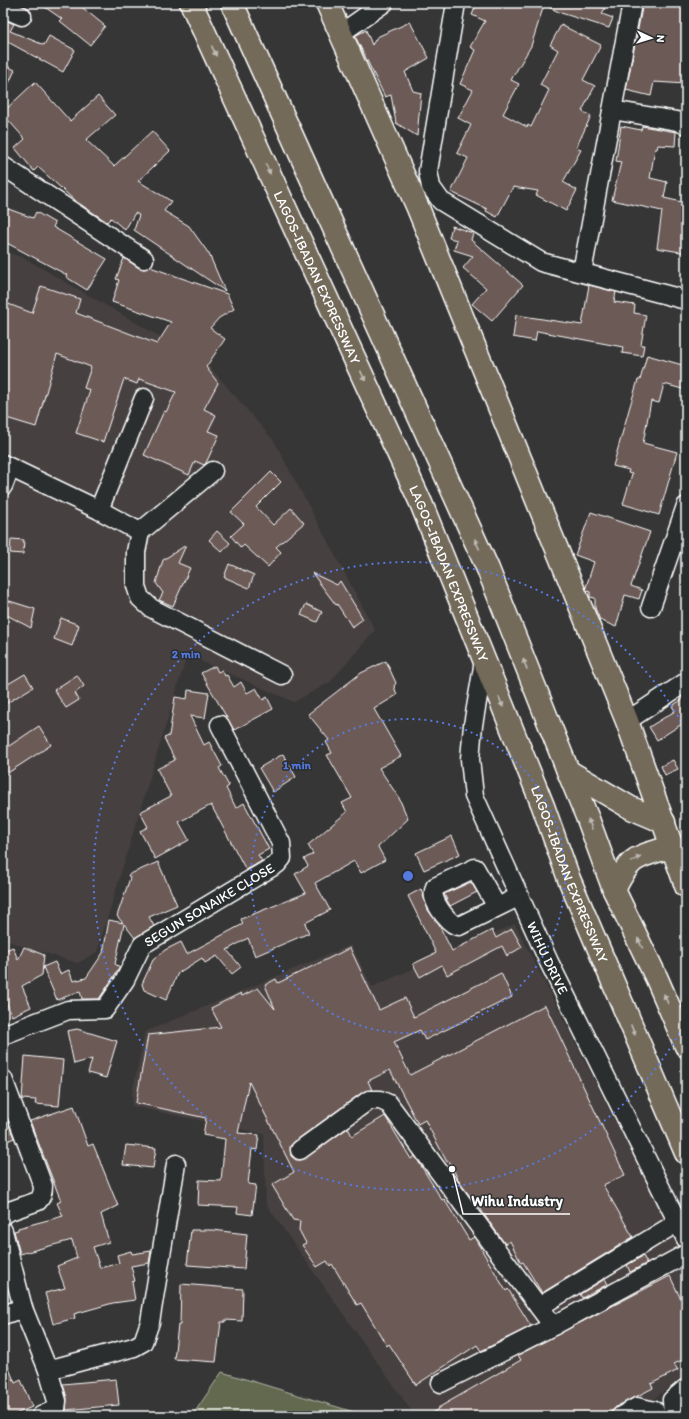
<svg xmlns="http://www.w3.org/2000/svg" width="689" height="1419" viewBox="0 0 689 1419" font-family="Itim,sans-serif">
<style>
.built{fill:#474140}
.green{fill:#62694f;stroke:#b0b4a7}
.building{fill:#6c5a57;stroke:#fff}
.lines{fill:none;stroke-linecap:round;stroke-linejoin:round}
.minor-casing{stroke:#fff;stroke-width:21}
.major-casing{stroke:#fff;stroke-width:25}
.highway-casing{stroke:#fff;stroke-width:25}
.minor{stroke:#2a2d2e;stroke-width:18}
.major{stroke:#736b5a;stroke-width:22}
.highway{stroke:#736b5a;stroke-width:22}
.oneway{fill:#c0bcb5}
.ring{fill:none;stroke:#567ae2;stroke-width:2;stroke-dasharray:2 4}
.labels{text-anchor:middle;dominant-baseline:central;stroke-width:3;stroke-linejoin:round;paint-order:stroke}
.street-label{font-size:14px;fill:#fff;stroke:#2a2d2e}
.centre{fill:#567ae2;stroke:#2a2d2e;stroke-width:2}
.ring-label{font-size:12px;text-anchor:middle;font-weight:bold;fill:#567ae2;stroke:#2a2d2e;stroke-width:3;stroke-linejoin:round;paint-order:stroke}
.leader{fill:none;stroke:#fff;stroke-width:1.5}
.callout-dot{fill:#fff;stroke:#2a2d2e;stroke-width:1.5}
.callout-label{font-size:15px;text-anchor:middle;font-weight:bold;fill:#fff;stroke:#2a2d2e;stroke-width:3;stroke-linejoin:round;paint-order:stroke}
</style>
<rect width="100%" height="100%" fill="#373636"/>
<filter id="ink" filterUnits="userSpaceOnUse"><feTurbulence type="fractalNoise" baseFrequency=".025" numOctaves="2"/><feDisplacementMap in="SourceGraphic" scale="8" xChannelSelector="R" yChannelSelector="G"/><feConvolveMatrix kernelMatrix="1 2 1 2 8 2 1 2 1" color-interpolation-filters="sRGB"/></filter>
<g filter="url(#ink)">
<g class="built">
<polygon points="3,251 24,258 207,364 274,441 375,630 330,682 294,702 187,655 97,952 78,963 3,940"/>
<polygon points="515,924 686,1261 686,1375 630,1416 415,1416 266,1204 264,1134 132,1106 132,1094 145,1032 351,945 372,987"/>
</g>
<polygon class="green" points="222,1372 367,1416 192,1416"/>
<g class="building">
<polygon points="39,3 77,3 105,26 90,45 60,21 62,19"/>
<polygon points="477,3 593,3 605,8 602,14 613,18 609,28 561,13 544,5 531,46 511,80 519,84 503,114 527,127 528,125 531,127 549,90 540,85 558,50 550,45 561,25 601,45 583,80 595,86 582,111 591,116 576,148 581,150 563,182 577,190 566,211 536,195 538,191 513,187 497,217 486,211 487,209 451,192 468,158 457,153 471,125 458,118 473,90 460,84 475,50 470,47 485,21 472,15"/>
<polygon points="643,3 661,3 686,7 686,84 654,82 651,96 626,90"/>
<polygon points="3,19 14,24 10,31 44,45 49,36 75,50 63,72 6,41 3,47"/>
<polygon points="410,22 429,58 405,72 413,91 421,93 417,136 396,123 391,95 385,97 355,36 366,30 372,45 377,37"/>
<polygon points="3,64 15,70 3,96"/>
<polygon points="35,82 70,121 98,96 115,115 86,140 114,166 152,131 170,151 138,181 171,201 164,211 189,226 209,254 225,291 134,230 139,215 135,213 125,230 111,218 107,222 74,200 38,167 34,171 15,148 25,139 9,121 3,127 3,112"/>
<polygon points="621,126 641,130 642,126 676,132 675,146 658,145 657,149 655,149 650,178 667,182 664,198 686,203 686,253 657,248 662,211 612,200 621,162 616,161"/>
<polygon points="3,207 33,218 36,212 55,223 53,227 107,259 87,290 66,277 67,275 3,241"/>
<polygon points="452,226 473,233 471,240 523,285 492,321 472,304 486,288 463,268 473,256 454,250 457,240 449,238"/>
<polygon points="124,258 139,268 144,269 150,267 227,294 234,309 219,318 210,328 225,339 206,367 218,383 204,409 216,415 208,431 219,435 206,463 204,465 195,461 189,475 144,455 164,411 166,412 176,392 139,379 137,384 124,379 103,442 76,433 90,390 84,388 91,367 57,354 36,427 3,417 3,302 32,313 41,286 80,299 76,313 157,344 171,322 112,302 119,280 116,279"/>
<polygon points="589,285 616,292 614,302 635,305 634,313 646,315 641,345 644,345 642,356 622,353 623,347 537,331 535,341 513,337 516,315 582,325"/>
<polygon points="647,355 686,366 686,390 664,384 659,403 651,401 643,443 677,452 659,515 623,504 632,474 628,473 629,470 613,466 630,406 638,380 640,380"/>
<polygon points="271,472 281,482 256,507 273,525 291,508 304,523 276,547 281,552 268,567 244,545 241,548 231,536 244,524 231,512"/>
<polygon points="591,512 650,532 631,586 642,590 639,599 625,595 616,627 600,620 595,608 595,598 590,597 590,592 587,591 586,587 594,562 575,555"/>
<polygon points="217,531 230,543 222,552 209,540"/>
<polygon points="11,539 24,540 23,554 10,553"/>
<polygon points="186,545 178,563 190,568 173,606 159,600 163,593 156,583 163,560"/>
<polygon points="229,564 254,575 249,588 224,577"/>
<polygon points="312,573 337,585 340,581 363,619 352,627 337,604 336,605"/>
<polygon points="3,599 35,609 31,628 3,613"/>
<polygon points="306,604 322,612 317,622 301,615"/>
<polygon points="61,618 79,625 72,646 54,639"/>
<polygon points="386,661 396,683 394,686 397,695 374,709 401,756 379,768 399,798 408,819 378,847 385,860 361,873 354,861 315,883 330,910 305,923 309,933 255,956 248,938 227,950 241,967 232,974 217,956 205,963 202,958 178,973 166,1000 144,990 142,984 153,960 165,950 181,942 187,954 243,924 241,919 306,893 295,874 308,866 304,859 313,854 308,845 347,812 342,803 352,798 327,755 332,753 326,742 329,740 308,714 361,673"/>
<polygon points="215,666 218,672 222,670 225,676 227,675 234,687 241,682 247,693 256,688 263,700 267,697 273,709 234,730 201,673"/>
<polygon points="25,674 33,687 7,703 3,696 3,687"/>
<polygon points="77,675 84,686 75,693 79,700 66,708 54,690"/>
<polygon points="188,690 209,693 205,718 190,716 204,745 209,742 222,766 219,768 229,786 226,788 236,808 244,803 269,849 258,855 262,861 246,870 211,805 179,822 189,840 155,859 140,831 148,827 140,812 171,796 157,769 175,760 164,738 169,736 175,697 187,699"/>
<polygon points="686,697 686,730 682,724 657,740 649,727 675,711 672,706"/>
<polygon points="39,726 51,745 3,776 3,750"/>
<polygon points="283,754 296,777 273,792 259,768"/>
<polygon points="673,760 678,769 665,775 661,766"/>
<polygon points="452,836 460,854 424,870 416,853"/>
<polygon points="158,862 177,905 149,917 154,926 135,938 124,924 115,964 120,967 99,999 82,999 80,991 57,1000 43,967 55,962 60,974 69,970 73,981 86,978 103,953 109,920 123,923 117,916 130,878 128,875"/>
<polygon points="471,882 477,892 450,906 444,894"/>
<polygon points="421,889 428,910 439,925 452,951 492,930 496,938 512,929 522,947 507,956 502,946 447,975 442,965 420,977 413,964 436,953 408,896"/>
<polygon points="13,947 18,960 24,947 44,955 42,975 22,986 31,1007 12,1016 3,994 3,951"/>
<polygon points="350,948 379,1010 405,998 414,1017 501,973 512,997 425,1040 420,1030 394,1042 410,1075 545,1005 625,1175 603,1185 633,1237 542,1293 523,1262 521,1263 510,1241 505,1244 483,1213 477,1202 475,1203 460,1183 449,1161 447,1162 425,1120 418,1124 390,1070 368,1081 372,1090 363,1092 294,1142 290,1146 291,1156 296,1160 301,1160 348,1128 352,1136 385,1116 411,1159 415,1156 442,1200 444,1199 469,1240 474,1237 506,1291 508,1289 531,1326 481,1351 477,1345 416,1385 389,1344 387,1346 361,1303 357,1305 332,1264 330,1266 327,1261 317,1267 302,1245 306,1243 299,1230 300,1221 293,1220 272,1185 294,1172 249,1082 238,1133 259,1135 257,1150 252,1149 248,1184 256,1185 252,1215 237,1213 238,1207 198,1205 199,1180 221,1181 225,1139 203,1135 206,1118 136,1103 148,1035 221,1027 211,1008 241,993 242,996 258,988 275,1009 265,985 276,979 278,983"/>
<polygon points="77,1029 117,1041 106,1078 88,1073 92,1059 74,1064 67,1031"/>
<polygon points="25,1056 63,1060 59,1106 35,1104 36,1100 22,1099"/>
<polygon points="74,1106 88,1146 93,1144 118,1206 101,1214 109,1242 93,1247 100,1268 119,1263 117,1255 131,1251 132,1254 151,1251 149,1263 131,1266 135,1281 132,1282 135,1300 113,1303 74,1314 75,1318 53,1324 45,1293 65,1288 57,1266 77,1258 72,1240 20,1254 14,1231 18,1230 18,1228 63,1216 57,1203 61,1201 30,1121"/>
<polygon points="3,1109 14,1138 3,1143"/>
<polygon points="126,1145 156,1148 153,1168 123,1165"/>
<polygon points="191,1230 212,1230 247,1234 244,1269 187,1265"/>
<polygon points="643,1256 647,1263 630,1272 627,1265"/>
<polygon points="670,1276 686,1310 686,1358 674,1364 678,1370 651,1384 653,1388 616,1407 610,1413 608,1411 599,1416 428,1416 438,1409 438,1408 521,1360 518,1355"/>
<polygon points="605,1279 608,1284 582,1298 580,1294"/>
<polygon points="181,1284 243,1289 242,1321 225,1320 225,1322 221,1322 216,1362 174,1359 178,1325 180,1325"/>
<polygon points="3,1354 15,1383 21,1380 32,1407 11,1416 3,1416"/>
<polygon points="116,1379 119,1405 66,1410 67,1398 63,1384"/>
</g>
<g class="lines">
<g class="minor-casing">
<g id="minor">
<polyline points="456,3 428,171 431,187 441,201 541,262 686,300"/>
<polyline points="3,8 22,16"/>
<polyline points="340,34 384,3"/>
<polyline points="612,110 677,121 686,125"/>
<polyline points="3,166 144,259"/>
<polyline points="582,272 632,3"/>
<polyline points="3,464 99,510 140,532"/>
<polyline points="213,471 140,532 136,552 136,586 140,598 151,608 282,675"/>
<polyline points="3,486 10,468"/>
<polyline points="99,510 144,398"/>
<polyline points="651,607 686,506"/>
<path id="s1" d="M484,661l-11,64 -3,34 4,37 75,166 137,277"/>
<polyline points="627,721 686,682"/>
<path d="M497,907l-22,-39 -40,19c-1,3 -2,7 -1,10 2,9 16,29 25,29l59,-29"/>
<path id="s2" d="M3,1035l65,-25 37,-1 20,-29 17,-35 135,-81 5,-6 -1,-15 -61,-118"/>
<path d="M3,1079l40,107c0,7 -1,11 -5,15l-34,12 -1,2"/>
<polyline points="300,1150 369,1100 380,1100 389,1104 553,1326"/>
<polyline points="3,1231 23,1308 48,1370 57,1401 56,1409 41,1416"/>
<polyline points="539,1307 678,1222"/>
<polyline points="3,1315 23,1308"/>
<polyline points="48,1370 134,1347 143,1342 150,1322 176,1164"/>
<polyline points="441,1383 553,1326 686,1254"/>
<polyline points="621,1416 637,1407 655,1411"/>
<polyline points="673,1416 672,1400 686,1388"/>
</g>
</g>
<g class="major-casing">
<polyline id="major" points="327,3 418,208 627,721 686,886"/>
</g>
<g class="highway-casing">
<g id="highway">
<path id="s3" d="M191,3l230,500 122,303 26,73 117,274"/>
<polyline points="232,3 488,569 568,771 588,819 614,890 657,979 686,1046"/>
<polyline points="568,771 631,808 664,822"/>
<path d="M614,890c18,-37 23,-32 59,-44"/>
</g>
</g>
<use href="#minor" class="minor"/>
<use href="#major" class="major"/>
<use href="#highway" class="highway"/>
</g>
<defs><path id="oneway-solid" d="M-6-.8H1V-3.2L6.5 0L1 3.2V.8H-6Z"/></defs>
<g class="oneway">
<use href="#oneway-solid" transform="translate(214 51) rotate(65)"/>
<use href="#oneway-solid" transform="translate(268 169) rotate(65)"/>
<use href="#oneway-solid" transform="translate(363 376) rotate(65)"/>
<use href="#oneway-solid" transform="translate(477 544) rotate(-114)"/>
<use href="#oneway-solid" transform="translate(525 664) rotate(-111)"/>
<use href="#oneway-solid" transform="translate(501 702) rotate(68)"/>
<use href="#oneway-solid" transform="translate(590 824) rotate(-110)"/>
<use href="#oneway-solid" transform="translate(636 859) rotate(-32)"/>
<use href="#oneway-solid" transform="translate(640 943) rotate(-116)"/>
<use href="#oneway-solid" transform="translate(666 999) rotate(-113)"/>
<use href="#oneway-solid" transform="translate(633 1030) rotate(67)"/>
</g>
</g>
<g class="ring">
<circle cx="408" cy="876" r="157"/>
<path d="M685 1023A314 314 0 1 1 685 729"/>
</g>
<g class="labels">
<g class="street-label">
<text stroke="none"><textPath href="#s3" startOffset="302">LAGOS-IBADAN EXPRESSWAY</textPath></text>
<text stroke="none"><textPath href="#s3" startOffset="626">LAGOS-IBADAN EXPRESSWAY</textPath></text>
<text stroke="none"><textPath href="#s3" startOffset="950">LAGOS-IBADAN EXPRESSWAY</textPath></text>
<text stroke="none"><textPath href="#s2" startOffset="259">SEGUN SONAIKE CLOSE</textPath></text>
<text stroke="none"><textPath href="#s1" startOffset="314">WIHU DRIVE</textPath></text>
</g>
</g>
<circle cx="408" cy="876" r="6" class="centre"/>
<g class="ring-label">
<text x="186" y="658">2 min</text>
<text x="297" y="769">1 min</text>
</g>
<path class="leader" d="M452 1169L463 1214H570"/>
<circle class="callout-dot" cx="452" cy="1169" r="4"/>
<g class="callout-label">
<text x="517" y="1206">Wihu Industry</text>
</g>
<rect width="689" height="1419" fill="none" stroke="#2a2d2e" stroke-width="16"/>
<rect x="8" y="8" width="673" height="1403" fill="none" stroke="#fff" stroke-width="1.5" filter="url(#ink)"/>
<g transform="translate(651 38) rotate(94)" stroke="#2a2d2e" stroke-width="3" paint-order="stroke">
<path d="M0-3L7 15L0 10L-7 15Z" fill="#ffffff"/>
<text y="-6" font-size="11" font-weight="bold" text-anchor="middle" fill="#ffffff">N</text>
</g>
</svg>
